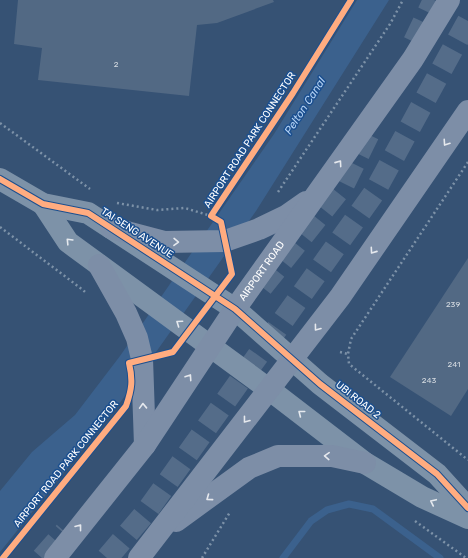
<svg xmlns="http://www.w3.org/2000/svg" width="468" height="558" viewBox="0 0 468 558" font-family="Rubik,sans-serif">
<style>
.water{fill:#3b618d}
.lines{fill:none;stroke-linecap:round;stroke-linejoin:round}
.stream{stroke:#3b618d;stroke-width:7}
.building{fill:#526984}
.highway-tunnel{stroke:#546c89;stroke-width:22;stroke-dasharray:22 11;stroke-linecap:butt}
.path{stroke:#7d92a8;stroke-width:2.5;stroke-dasharray:2 3;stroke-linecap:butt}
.minor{stroke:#7d92a8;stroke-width:22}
.major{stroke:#7d8ea7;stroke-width:22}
.cycleway-casing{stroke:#1b4f8f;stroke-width:8}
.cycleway{stroke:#ffac80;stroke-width:6}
.oneway{stroke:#e5e8ed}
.oneway2{stroke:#e5e9ee}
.labels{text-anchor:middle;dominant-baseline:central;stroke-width:3;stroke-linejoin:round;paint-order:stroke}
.number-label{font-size:8px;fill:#d4dae0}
.street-label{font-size:10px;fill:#fff;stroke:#1b4f8f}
.water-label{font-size:11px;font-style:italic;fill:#b5d3f5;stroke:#1b4f8f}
</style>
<rect width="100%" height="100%" fill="#365274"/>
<polygon class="water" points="357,0 389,0 256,211 122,400 0,552 0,491 32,452 75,415 120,356 274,134"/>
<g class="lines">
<polyline class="stream" points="283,558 311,521 327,510 349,504 373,509 440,558"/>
</g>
<g class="building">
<polygon points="18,0 273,0 274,2 217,23 197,25 189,96 38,80 42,48 14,44"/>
<polygon points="468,258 468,389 451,416 390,377"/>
</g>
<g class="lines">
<g class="highway-tunnel">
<polyline points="414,42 434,0"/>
<polyline points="262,287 344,184 372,127"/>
<polyline points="42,558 65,532"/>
<polyline points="107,558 147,511 374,193 468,21"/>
</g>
<g class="path">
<polyline points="0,123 90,189"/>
<polyline points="468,162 351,339 348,354 349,364 468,460"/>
<polyline points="278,192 390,24 403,0"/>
<polyline points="117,203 157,210 185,208 211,216"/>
<polyline points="0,227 83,290 87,294"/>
<polyline points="340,352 348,354"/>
<polyline points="415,521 466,558"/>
<polyline points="202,558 230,512"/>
</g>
<g class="minor">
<polyline points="0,179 43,204 88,213 235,309 320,384 437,474 468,508"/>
<polyline points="43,204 68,242 270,390 365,463 422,497 468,518"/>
</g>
<g class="major">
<polyline points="111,228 164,242 225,241 259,229 286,216 306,202"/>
<polyline points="99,265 126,313 137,338 142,359 145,445"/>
<polyline points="176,521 249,468 278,456 332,456 365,463"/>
<path id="s1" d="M55,558l90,-113 90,-136 178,-250 36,-59"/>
<polyline points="139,558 340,297 468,111"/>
</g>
<g class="cycleway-casing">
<g id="cycleway">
<polyline points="0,179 43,204 88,213 235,309 320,384 437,474 468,508"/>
<path d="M3,558l123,-152c6,-17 7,-26 3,-43l44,-11 59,-78 -11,-52 -10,-6 82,-123 58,-93"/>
</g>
</g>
<use href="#cycleway" class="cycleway"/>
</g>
<defs><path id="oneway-chevron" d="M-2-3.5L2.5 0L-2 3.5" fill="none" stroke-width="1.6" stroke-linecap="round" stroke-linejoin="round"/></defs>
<g class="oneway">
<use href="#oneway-chevron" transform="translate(446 143) rotate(124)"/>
<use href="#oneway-chevron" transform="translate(339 163) rotate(-55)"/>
<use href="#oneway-chevron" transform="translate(176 242) rotate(1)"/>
<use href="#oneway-chevron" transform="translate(373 251) rotate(125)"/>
<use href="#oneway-chevron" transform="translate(317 328) rotate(127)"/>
<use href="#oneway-chevron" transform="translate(189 377) rotate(-56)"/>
<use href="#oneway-chevron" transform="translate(143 406) rotate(-92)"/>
<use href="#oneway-chevron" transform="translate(246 420) rotate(128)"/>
<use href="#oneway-chevron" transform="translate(327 456) rotate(-177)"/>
<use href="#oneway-chevron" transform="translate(209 498) rotate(144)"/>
<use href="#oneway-chevron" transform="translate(79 527) rotate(-52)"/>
</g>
<g class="oneway2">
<use href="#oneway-chevron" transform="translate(69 241) rotate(-134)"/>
<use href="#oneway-chevron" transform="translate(179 323) rotate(-145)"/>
<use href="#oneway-chevron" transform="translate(301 413) rotate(-142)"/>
<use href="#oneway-chevron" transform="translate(433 502) rotate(-155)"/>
</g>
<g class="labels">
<g class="number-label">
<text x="116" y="64">2</text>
<text x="453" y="304">239</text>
<text x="454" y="364">241</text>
<text x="429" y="380">243</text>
</g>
<g class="street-label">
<text transform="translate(250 140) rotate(-57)">AIRPORT ROAD PARK CONNECTOR</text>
<text transform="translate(137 233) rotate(33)">TAI SENG AVENUE</text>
<text stroke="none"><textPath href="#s1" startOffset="354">AIRPORT ROAD</textPath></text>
<text transform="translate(358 400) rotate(38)">UBI ROAD 2</text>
<text transform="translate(66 464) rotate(-51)">AIRPORT ROAD PARK CONNECTOR</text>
</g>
<g class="water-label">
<text transform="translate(305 106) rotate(-57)">Pelton Canal</text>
</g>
</g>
</svg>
